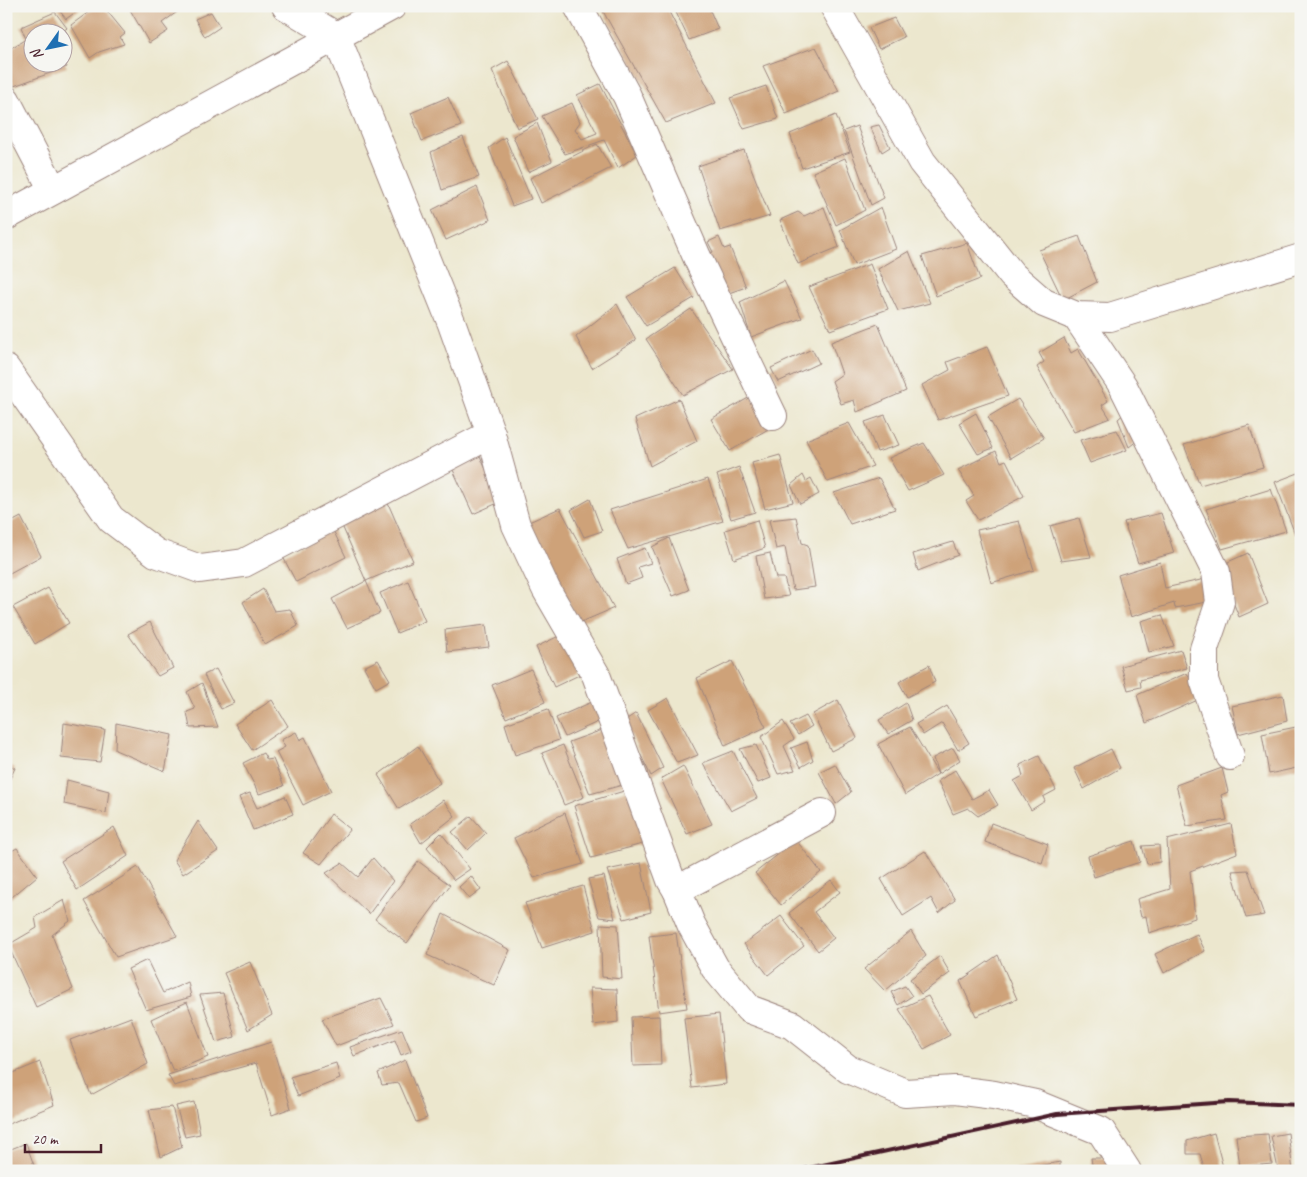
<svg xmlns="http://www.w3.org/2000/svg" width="1307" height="1177" viewBox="0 0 1307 1177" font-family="Caveat,sans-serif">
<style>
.building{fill:#cea279}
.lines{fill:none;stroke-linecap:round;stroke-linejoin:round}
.minor-casing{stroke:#9b837c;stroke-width:30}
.tertiary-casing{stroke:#9b837c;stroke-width:30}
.minor{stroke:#fff;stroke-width:28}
.tertiary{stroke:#fff;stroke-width:28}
.rail{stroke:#4a1f2b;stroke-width:4}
</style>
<rect width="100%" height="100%" fill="#f6f6f2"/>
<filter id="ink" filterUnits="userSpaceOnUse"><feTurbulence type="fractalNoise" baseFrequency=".02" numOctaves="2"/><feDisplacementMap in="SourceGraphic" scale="10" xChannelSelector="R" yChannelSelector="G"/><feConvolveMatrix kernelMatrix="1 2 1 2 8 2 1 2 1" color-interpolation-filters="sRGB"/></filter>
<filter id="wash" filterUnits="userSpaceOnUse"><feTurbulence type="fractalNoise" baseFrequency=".0096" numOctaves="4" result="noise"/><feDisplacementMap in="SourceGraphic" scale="20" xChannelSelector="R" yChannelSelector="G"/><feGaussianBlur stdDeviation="1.12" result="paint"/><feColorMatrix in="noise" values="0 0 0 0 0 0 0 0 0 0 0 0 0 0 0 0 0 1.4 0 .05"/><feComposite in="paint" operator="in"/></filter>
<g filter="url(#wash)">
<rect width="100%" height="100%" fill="#ece7ce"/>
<g id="blocks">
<g class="building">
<polygon points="56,6 84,6 66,19"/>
<polygon points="97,6 103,6 125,33 120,37 124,44 99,52 90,58 71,25"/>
<polygon points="128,6 179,6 181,9 162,23 168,31 149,43"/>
<polygon points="600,6 666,6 716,103 666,123"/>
<polygon points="673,6 708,6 718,29 689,40"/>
<polygon points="55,12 67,28 62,32 32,32 32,62 62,62 62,58 67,67 14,86 6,70 6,51 26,39 21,27"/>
<polygon points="211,12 220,27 205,37 195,19"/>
<polygon points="894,18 904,37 879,49 869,28"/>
<polygon points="816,47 839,91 786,114 763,66"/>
<polygon points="508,61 538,119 517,128 492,70"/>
<polygon points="600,84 637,155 618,168 604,140 565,154 542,116 572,103 580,122 575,129 582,139 597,133 577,95"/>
<polygon points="766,86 778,119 744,129 730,98"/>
<polygon points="448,97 461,126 422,141 411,113"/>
<polygon points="836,115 850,152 802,168 790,134"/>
<polygon points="537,123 552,161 528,172 513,136"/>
<polygon points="879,125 890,147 882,152 870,127"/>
<polygon points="857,126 884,198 871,205 844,131"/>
<polygon points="463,137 479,177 442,190 431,152"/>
<polygon points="505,137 531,199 512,206 489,148"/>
<polygon points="597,144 611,168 541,203 530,178"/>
<polygon points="744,150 770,216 720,231 698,166"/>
<polygon points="845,158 865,210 836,225 813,172"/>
<polygon points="477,187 490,220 446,240 432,210"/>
<polygon points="824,207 839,247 798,264 780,220 798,212 804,216"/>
<polygon points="881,207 896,249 854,265 840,230"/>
<polygon points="1079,236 1097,282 1063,300 1039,250"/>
<polygon points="719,237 724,249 730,247 746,287 723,295 706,255 713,252 708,242"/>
<polygon points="967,243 980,279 936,296 922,256"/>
<polygon points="909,251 930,303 898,311 878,269"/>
<polygon points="870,264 888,309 830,330 809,287"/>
<polygon points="675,268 694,298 646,326 627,297"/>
<polygon points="784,281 802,318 751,337 740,302"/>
<polygon points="617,304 636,340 592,368 576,337"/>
<polygon points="691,309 733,369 683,395 646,339"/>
<polygon points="878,324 906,391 857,412 854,400 841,404 832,381 842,374 831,342"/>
<polygon points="1064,338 1071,353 1078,349 1108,401 1102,405 1110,418 1074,432 1037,367 1044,362 1039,353"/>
<polygon points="987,347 1008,396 938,420 922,385 950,370 947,362"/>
<polygon points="812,349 819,363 778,382 771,368"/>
<polygon points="752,396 770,428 730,451 711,419"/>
<polygon points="679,399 697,441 650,466 635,419"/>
<polygon points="1018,399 1044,438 1011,458 988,417"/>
<polygon points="976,413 993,448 978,454 959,423"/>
<polygon points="1125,413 1138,440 1129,447 1118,419"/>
<polygon points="885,415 899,445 877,452 865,422"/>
<polygon points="849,423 873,466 828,482 806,440"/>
<polygon points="1249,425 1263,467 1200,485 1184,445"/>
<polygon points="1117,430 1127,450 1090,463 1080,440"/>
<polygon points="924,443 944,475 908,491 889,458"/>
<polygon points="477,449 500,502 473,514 449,461"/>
<polygon points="996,451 1001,462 1006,460 1024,496 978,520 966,501 974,496 958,470"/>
<polygon points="780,455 793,502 765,509 752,463"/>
<polygon points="739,467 755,512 731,519 717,475"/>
<polygon points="1301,472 1301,531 1295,534 1275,482"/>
<polygon points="803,475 806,481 811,478 819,494 800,504 791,485"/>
<polygon points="879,478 895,509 850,524 834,493"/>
<polygon points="708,479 723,521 628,549 610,510"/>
<polygon points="1271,489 1286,531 1222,549 1206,509"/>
<polygon points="590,499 602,531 584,537 571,510"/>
<polygon points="387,501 413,561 366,581 340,521"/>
<polygon points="560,508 614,608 579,623 529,522"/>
<polygon points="1161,513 1174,553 1138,563 1124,522"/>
<polygon points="21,517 41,556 6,575 6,525"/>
<polygon points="796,517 802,543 808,545 815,587 793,590 785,547 776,549 769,520"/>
<polygon points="1079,518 1091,557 1061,561 1050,526"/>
<polygon points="757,520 765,548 734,559 725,530"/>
<polygon points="1019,521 1034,570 991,583 977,530"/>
<polygon points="333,530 346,557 296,582 282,555"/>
<polygon points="669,538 689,590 673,596 652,547"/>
<polygon points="953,542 958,555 918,571 913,554"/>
<polygon points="645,548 651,563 638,567 642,578 626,584 617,559"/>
<polygon points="770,553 776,578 784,578 789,596 764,599 756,556"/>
<polygon points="1248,553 1268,604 1239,617 1219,566"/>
<polygon points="1160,562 1165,588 1205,579 1212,601 1175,608 1174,603 1131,617 1118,575"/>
<polygon points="366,581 380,613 347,628 332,599"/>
<polygon points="408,581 425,621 397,633 380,593"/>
<polygon points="48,588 69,623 35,644 13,607"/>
<polygon points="263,589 274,611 290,609 298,626 265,645 243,602"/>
<polygon points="1162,615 1174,646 1149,652 1141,621"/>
<polygon points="150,622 173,668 158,676 128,634"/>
<polygon points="486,625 489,647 447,652 445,630"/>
<polygon points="561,635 579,675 554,687 536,647"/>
<polygon points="1181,650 1187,668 1140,680 1141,687 1128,690 1121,666"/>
<polygon points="378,660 390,680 376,688 364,667"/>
<polygon points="732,661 766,727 725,746 697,678"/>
<polygon points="929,665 935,682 907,697 899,682"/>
<polygon points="216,669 234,703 221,709 204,675"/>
<polygon points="531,669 545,702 506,718 492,685"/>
<polygon points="1187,673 1200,699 1146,723 1137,695"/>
<polygon points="202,683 218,727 190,728 187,712 195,709 187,692"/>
<polygon points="1283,695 1287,721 1238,734 1232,706"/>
<polygon points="668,698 698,755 677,763 648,710"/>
<polygon points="272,700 288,726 252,750 235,724"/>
<polygon points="838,700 857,738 831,751 813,714"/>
<polygon points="594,701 602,720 565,737 556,718"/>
<polygon points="906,703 912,720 888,734 879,720"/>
<polygon points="947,706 969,743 958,750 942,723 923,735 916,724"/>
<polygon points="548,709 559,740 515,755 505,724"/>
<polygon points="636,713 663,768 651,776 624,721"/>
<polygon points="806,716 812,726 798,735 790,724"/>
<polygon points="783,721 794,739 784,746 795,770 778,774 761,737"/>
<polygon points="64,723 105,730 100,762 61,758"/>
<polygon points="116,723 172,735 165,771 115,750"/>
<polygon points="910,727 938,774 905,795 878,744"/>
<polygon points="1296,727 1301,741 1301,767 1269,774 1262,734"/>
<polygon points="605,729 626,784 590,794 569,742"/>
<polygon points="296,732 300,740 305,737 331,791 303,805 276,752 285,747 281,740"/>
<polygon points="807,742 813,760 801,767 791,748"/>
<polygon points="563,745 584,797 564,805 542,753"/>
<polygon points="756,745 771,778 758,783 740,749"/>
<polygon points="418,746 440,783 399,809 378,775"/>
<polygon points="953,748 960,760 938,774 933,758"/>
<polygon points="1111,749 1120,768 1084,789 1074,768"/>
<polygon points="733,751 757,798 731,811 703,763"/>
<polygon points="263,753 267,760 273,759 284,786 259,794 243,763"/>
<polygon points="1039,756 1056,790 1043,797 1045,801 1031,810 1014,781 1023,776 1020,765"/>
<polygon points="6,763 15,768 6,787"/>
<polygon points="835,764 851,792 836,804 819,772"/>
<polygon points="683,766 712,824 687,834 661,779"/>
<polygon points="1222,768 1228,792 1221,795 1227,820 1187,826 1176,785"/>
<polygon points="955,770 972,799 989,790 998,805 978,816 968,808 953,814 938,781"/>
<polygon points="67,780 109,791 106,813 64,804"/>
<polygon points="634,788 646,843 591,858 574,806"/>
<polygon points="250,793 257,808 285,796 293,814 253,830 239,797"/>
<polygon points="443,800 455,816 421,843 410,824"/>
<polygon points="565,813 583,864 534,878 514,838"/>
<polygon points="331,814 350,829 321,864 303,853"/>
<polygon points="471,816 486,833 468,850 452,832"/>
<polygon points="198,821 218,851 183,874 174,860"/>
<polygon points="991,823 1048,844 1042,863 985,842"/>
<polygon points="1231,824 1237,853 1190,871 1195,918 1149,933 1146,916 1141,917 1137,899 1170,889 1167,840"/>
<polygon points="114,827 128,856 77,890 61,861"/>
<polygon points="441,833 470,869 454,880 427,847"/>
<polygon points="796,840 821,872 781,905 755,873"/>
<polygon points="1134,841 1140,862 1094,877 1088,856"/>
<polygon points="1159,845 1160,862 1147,864 1142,846"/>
<polygon points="17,848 37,876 6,902 6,854"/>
<polygon points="925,851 955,900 939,913 931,898 903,916 881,879"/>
<polygon points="373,858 393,881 369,914 326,873 342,863 358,877"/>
<polygon points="418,861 450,885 407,943 375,919"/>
<polygon points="641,863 651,912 624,919 607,870"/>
<polygon points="138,867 177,936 116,957 84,901"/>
<polygon points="1248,870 1264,915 1246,918 1232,871"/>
<polygon points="471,876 481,890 469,899 459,887"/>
<polygon points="604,876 615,919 599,917 588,879"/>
<polygon points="831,880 840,892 814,912 834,938 818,951 789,913"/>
<polygon points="583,886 595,931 542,948 525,903"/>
<polygon points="64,900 70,921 52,935 73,989 36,1007 8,945 37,928 35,917"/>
<polygon points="443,914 510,950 494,985 427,955"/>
<polygon points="781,916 804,946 768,975 744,944"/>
<polygon points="600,924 618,925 622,979 602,977"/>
<polygon points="911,931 926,956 885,991 864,969"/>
<polygon points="676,933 687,1008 659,1012 649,936"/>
<polygon points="1197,934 1205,951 1164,973 1155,954"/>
<polygon points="998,955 1017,999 976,1016 960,981"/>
<polygon points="940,956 950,973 921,994 910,979"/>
<polygon points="147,960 163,993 188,982 191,997 146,1010 128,969"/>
<polygon points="250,962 272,1015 248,1030 224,973"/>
<polygon points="905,986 912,996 898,1005 891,992"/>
<polygon points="590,988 617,989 618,1022 593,1025"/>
<polygon points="223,993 235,1037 216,1042 200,995"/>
<polygon points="928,996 950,1035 924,1049 899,1009"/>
<polygon points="381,998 394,1024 336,1046 322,1019"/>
<polygon points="187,1002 208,1057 173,1071 151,1019"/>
<polygon points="719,1014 726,1084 692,1088 684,1018"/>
<polygon points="659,1016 661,1065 633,1066 631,1017"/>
<polygon points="131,1017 148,1064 91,1095 70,1040"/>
<polygon points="402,1029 411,1051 401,1055 395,1040 354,1056 350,1047"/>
<polygon points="271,1042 291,1108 272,1115 256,1063 174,1086 168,1075"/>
<polygon points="405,1060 427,1118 416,1122 399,1083 382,1085 378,1073"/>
<polygon points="40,1062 54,1105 6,1125 6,1076"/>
<polygon points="336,1063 340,1079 298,1096 290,1077"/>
<polygon points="194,1102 200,1134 185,1137 176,1106"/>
<polygon points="172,1107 182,1147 161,1157 149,1110"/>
<polygon points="1214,1133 1224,1171 1205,1171 1200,1154 1187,1154 1187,1141"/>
<polygon points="1288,1133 1293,1171 1278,1169 1271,1136"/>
<polygon points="1268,1134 1272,1164 1240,1167 1236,1136"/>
<polygon points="26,1143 36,1171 6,1171 6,1151"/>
<polygon points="1091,1158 1109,1158 1112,1171 1093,1171"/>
<polygon points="1060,1162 1060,1171 1015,1171 1015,1170"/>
</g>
</g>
</g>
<g filter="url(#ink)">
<use href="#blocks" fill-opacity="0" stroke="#9b837c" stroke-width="1"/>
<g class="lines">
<g class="minor-casing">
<g id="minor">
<polyline points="286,6 336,36 452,324 491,434 516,525 546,589 596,675 671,880 677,890 822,813"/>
<polyline points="578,6 627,96 697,257 773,416"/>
<polyline points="834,6 922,162 1012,275 1044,303 1076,316 1110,317 1301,258"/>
<polyline points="6,100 53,190"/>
<polyline points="1076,316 1123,386 1216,572 1220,602 1204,649 1204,680 1230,756"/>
<polyline points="6,369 111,519 156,553 200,569 244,563 491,434"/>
<polyline points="677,890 691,924 715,968 749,1009 792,1025 848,1069 905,1093 955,1090 994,1095 1035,1104 1101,1131 1127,1171"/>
</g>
</g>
<g class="tertiary-casing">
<polyline id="tertiary" points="6,216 392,6"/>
</g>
<use href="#minor" class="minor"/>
<use href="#tertiary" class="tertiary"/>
<polyline class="rail" points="795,1171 1057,1114 1229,1102 1301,1105"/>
</g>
</g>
<rect width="1307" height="1177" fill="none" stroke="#f6f6f2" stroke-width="25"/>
<g transform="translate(48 48) rotate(237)"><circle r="24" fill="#f6f6f2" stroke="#b1a0a2"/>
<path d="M0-4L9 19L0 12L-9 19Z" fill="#1f6fb2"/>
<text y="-8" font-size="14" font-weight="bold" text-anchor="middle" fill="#4a1f2b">N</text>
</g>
<path d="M25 1144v8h76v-8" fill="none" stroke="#4a1f2b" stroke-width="2.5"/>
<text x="32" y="1144" font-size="15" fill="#4a1f2b" stroke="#f6f6f2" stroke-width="4" paint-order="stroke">20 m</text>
</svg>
